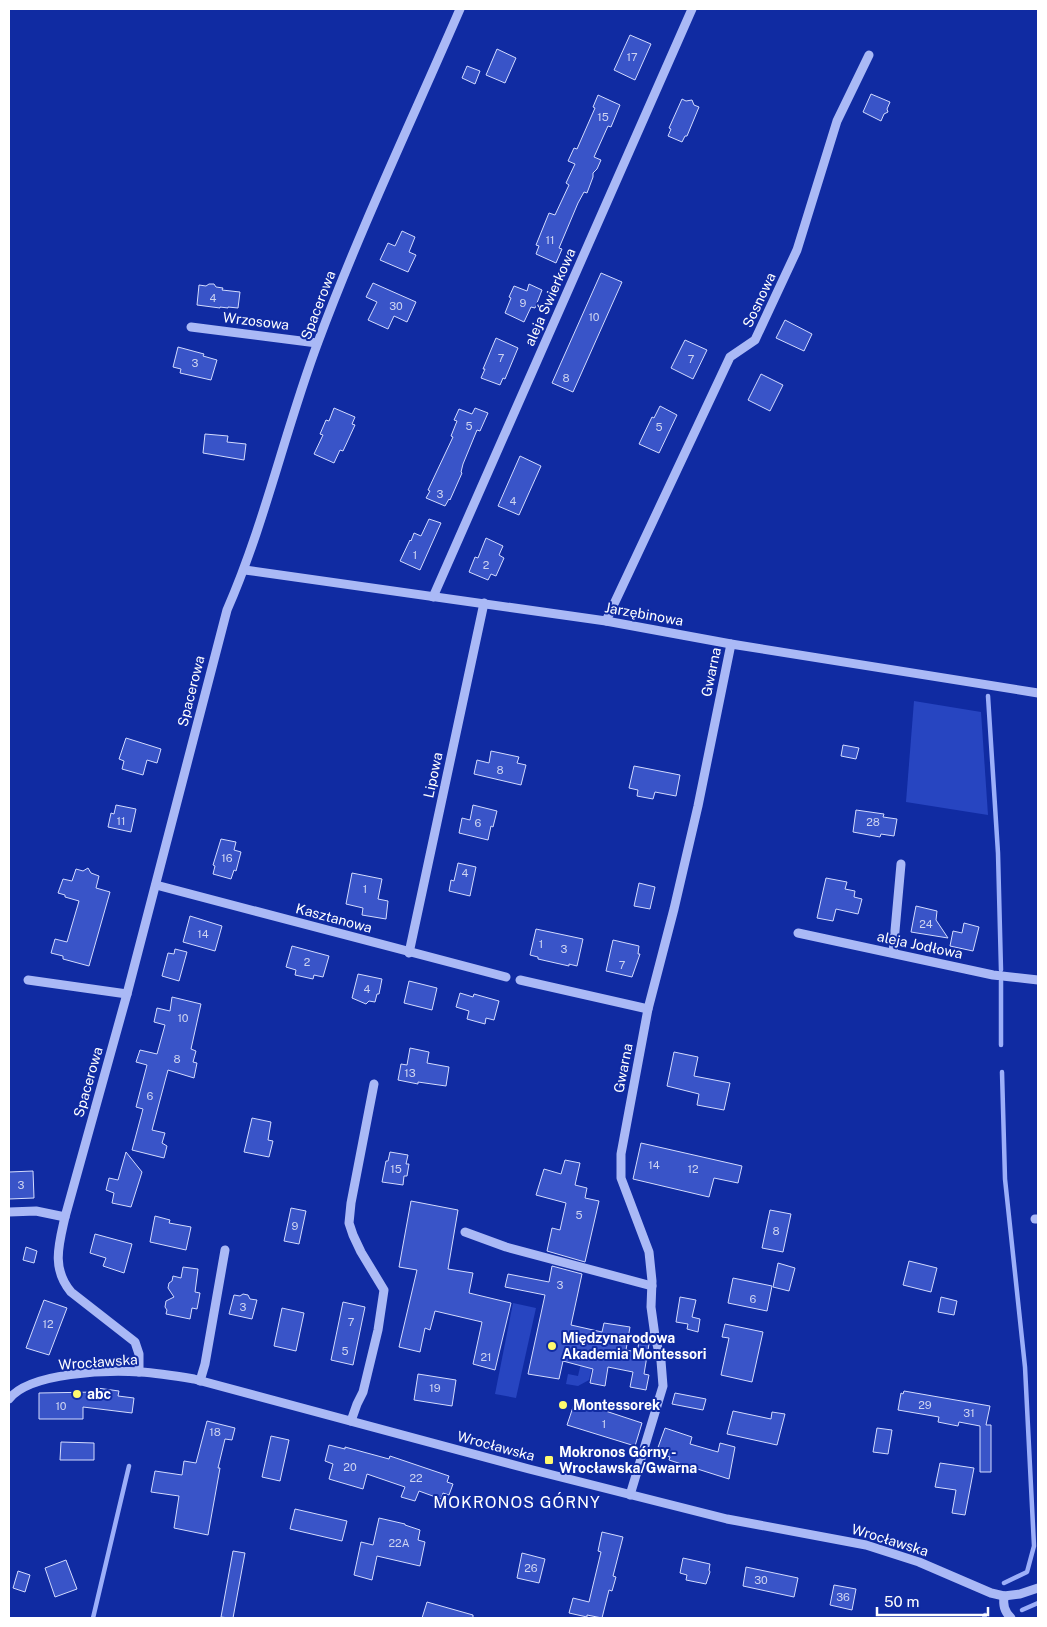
<svg xmlns="http://www.w3.org/2000/svg" width="1047" height="1627" viewBox="0 0 1047 1627" font-family="'Public Sans',sans-serif">
<style>
.green{fill:#2745c1}
.lines{fill:none;stroke-linecap:round;stroke-linejoin:round}
.stream{stroke:#9caff9;stroke-width:4.5}
.building{fill:#3954c8;stroke:#d3dbfe}
.minor{stroke:#aab9f6;stroke-width:9}
.poi-dot{fill:#fffa6e;stroke:#102ba2;stroke-width:2}
.labels{text-anchor:middle;dominant-baseline:central;stroke-width:4;stroke-linejoin:round;paint-order:stroke}
.number-label{font-size:11px;fill:#ced4f1}
.street-label{font-size:14px;fill:#fff;stroke:#102ba2}
.poi-label{font-size:14px;font-weight:bold;fill:#fff;stroke:#102ba2;text-anchor:start}
.quarter-label{font-size:16px;letter-spacing:1px;fill:#fff;stroke:#102ba2}
</style>
<rect width="100%" height="100%" fill="#102ba2"/>
<g class="green">
<polygon points="914,701 981,712 988,815 906,802"/>
<polygon points="513,1303 536,1308 516,1398 495,1394"/>
<polygon points="589,1329 600,1332 589,1380 578,1386 566,1384 568,1374 578,1376"/>
</g>
<g class="lines">
<g class="stream">
<polyline points="988,696 998,853 1001,970"/>
<polyline points="1001,981 1001,1045"/>
<polyline points="1002,1072 1005,1179 1025,1367 1034,1546 1027,1572 1004,1583"/>
<polyline points="1022,1610 1038,1603"/>
<polyline points="93,1618 129,1466"/>
<polyline points="984,1618 985,1615"/>
</g>
</g>
<g class="building">
<polygon points="630,35 651,44 635,80 614,70"/>
<polygon points="497,49 516,58 505,83 486,75"/>
<polygon points="467,66 480,71 475,84 462,78"/>
<polygon points="871,94 890,102 887,109 888,112 884,114 881,121 863,112"/>
<polygon points="598,95 620,105 611,127 608,126 594,157 601,160 597,169 593,173 593,177 587,193 584,192 578,203 559,248 562,249 556,263 536,254 539,246 536,245 549,213 555,215 569,185 566,183 575,164 568,161 574,148 577,149 595,108 593,107"/>
<polygon points="682,99 686,101 692,100 694,105 699,107 687,136 685,136 682,142 668,136 671,129 669,128"/>
<polygon points="402,231 415,237 409,252 416,255 408,272 380,260 388,243 395,246"/>
<polygon points="601,273 622,282 573,392 552,383"/>
<polygon points="373,283 416,302 407,322 394,316 388,329 368,320 377,302 366,297"/>
<polygon points="209,284 214,284 216,287 223,288 222,290 240,292 238,308 228,307 228,308 220,307 220,308 197,305 199,285 206,286"/>
<polygon points="529,284 542,290 535,308 531,307 524,322 505,313 511,298 509,297 514,286 527,291"/>
<polygon points="785,320 812,334 804,351 776,338"/>
<polygon points="496,338 518,348 505,379 503,378 500,385 481,378 485,369 483,369"/>
<polygon points="685,340 707,350 693,379 671,368"/>
<polygon points="178,347 204,354 203,356 217,360 211,380 180,373 181,369 173,367"/>
<polygon points="761,374 783,385 770,411 748,400"/>
<polygon points="660,406 677,415 659,453 639,444 652,417 654,418"/>
<polygon points="334,408 355,417 352,424 355,425 343,451 340,450 334,463 314,454 323,435 320,434 326,420 329,421"/>
<polygon points="475,408 488,413 480,431 477,430 463,464 461,472 462,473 450,500 449,499 445,506 426,498 430,491 428,490 453,437 451,436 457,421 454,420 459,409 472,414"/>
<polygon points="205,434 228,436 227,442 246,444 244,460 203,453"/>
<polygon points="520,456 541,466 519,515 498,506"/>
<polygon points="429,519 441,523 420,570 400,561 410,540 411,541 414,533 421,536"/>
<polygon points="486,538 503,546 499,555 504,558 496,576 491,574 488,580 469,572 475,557 478,558"/>
<polygon points="126,738 161,749 157,763 147,760 143,775 122,769 124,761 119,759"/>
<polygon points="843,745 859,748 856,759 841,756"/>
<polygon points="491,751 519,757 517,763 526,765 521,785 474,774 477,760 489,763"/>
<polygon points="634,766 680,775 676,796 655,792 653,799 637,796 638,790 629,788"/>
<polygon points="116,805 136,809 131,832 108,827 111,813 114,814"/>
<polygon points="473,805 497,811 493,827 491,826 488,840 459,833 462,818 470,820"/>
<polygon points="856,810 884,814 883,817 897,819 894,836 881,834 880,837 853,832"/>
<polygon points="221,839 236,842 234,850 241,852 236,871 234,870 231,879 213,874 215,866 213,865"/>
<polygon points="458,863 476,867 470,896 449,891 451,880 454,881"/>
<polygon points="88,868 91,873 99,876 96,888 110,892 89,966 63,959 63,956 51,953 55,939 67,942 79,901 65,897 65,895 58,893 63,879 72,881 76,869 83,871"/>
<polygon points="352,873 382,879 378,899 388,901 386,919 362,915 363,908 346,904"/>
<polygon points="826,878 847,882 845,889 855,891 854,897 862,899 858,914 836,909 833,921 817,918"/>
<polygon points="639,883 655,887 650,909 634,906"/>
<polygon points="916,906 937,911 936,920 948,938 911,932"/>
<polygon points="190,916 222,926 215,951 183,942"/>
<polygon points="964,923 979,927 973,951 950,946 953,931 962,933"/>
<polygon points="536,929 583,939 577,966 569,964 569,966 538,959 538,957 530,955"/>
<polygon points="613,940 639,946 638,954 640,954 632,977 606,971"/>
<polygon points="292,946 329,956 323,977 314,975 313,979 295,975 296,970 286,967"/>
<polygon points="175,949 187,952 179,981 162,976 168,953 174,954"/>
<polygon points="358,974 382,979 379,994 377,994 375,1002 369,1001 366,1004 352,998"/>
<polygon points="409,981 437,988 432,1010 404,1003"/>
<polygon points="460,993 473,997 474,994 499,1001 494,1020 486,1018 485,1024 467,1019 469,1011 456,1007"/>
<polygon points="172,997 201,1004 191,1049 196,1051 193,1062 197,1063 194,1078 168,1070 152,1130 165,1133 162,1143 167,1146 164,1158 132,1150 143,1109 136,1107 147,1065 136,1062 140,1050 157,1054 165,1025 154,1022 157,1008 170,1011"/>
<polygon points="410,1048 429,1052 427,1063 449,1067 446,1086 418,1082 418,1084 398,1080 401,1064 407,1065"/>
<polygon points="674,1052 698,1057 694,1076 730,1083 724,1110 697,1105 699,1094 667,1086"/>
<polygon points="252,1118 271,1122 268,1140 273,1141 269,1157 244,1152"/>
<polygon points="641,1143 742,1166 738,1183 714,1178 709,1197 633,1179"/>
<polygon points="126,1152 142,1172 131,1207 112,1203 114,1193 106,1190 109,1178 118,1180"/>
<polygon points="390,1152 408,1155 406,1164 409,1164 407,1176 404,1176 403,1185 382,1182 386,1161 388,1161"/>
<polygon points="565,1160 580,1163 575,1185 587,1188 585,1198 599,1201 585,1262 547,1251 552,1228 560,1230 566,1203 536,1195 544,1169 561,1174"/>
<polygon points="33,1171 34,1198 9,1199 9,1172"/>
<polygon points="411,1201 458,1210 448,1269 473,1273 469,1293 511,1303 495,1370 473,1364 482,1322 435,1311 430,1330 425,1328 420,1352 399,1347 417,1270 399,1267"/>
<polygon points="291,1208 306,1211 299,1244 284,1241"/>
<polygon points="770,1210 791,1214 783,1252 762,1248"/>
<polygon points="155,1216 170,1220 169,1223 191,1227 186,1250 150,1242"/>
<polygon points="95,1234 132,1244 124,1273 103,1266 106,1258 90,1253"/>
<polygon points="26,1247 37,1251 34,1263 23,1260"/>
<polygon points="909,1261 937,1268 931,1292 903,1285"/>
<polygon points="778,1263 795,1268 789,1291 773,1287"/>
<polygon points="552,1266 582,1274 571,1325 602,1332 604,1323 630,1327 626,1350 637,1352 639,1342 649,1344 644,1374 649,1375 646,1390 630,1387 633,1372 608,1367 605,1386 590,1383 593,1369 563,1361 559,1379 528,1374 545,1295 505,1287 508,1274 549,1282"/>
<polygon points="183,1267 198,1269 195,1292 200,1293 197,1309 192,1308 190,1319 166,1314 167,1310 165,1307 166,1301 174,1297 168,1288 169,1283 172,1281 173,1276 181,1278"/>
<polygon points="733,1278 772,1286 767,1311 728,1303"/>
<polygon points="243,1294 248,1295 250,1299 257,1300 252,1319 229,1314 234,1295 240,1296"/>
<polygon points="680,1297 696,1300 692,1317 700,1319 698,1332 687,1329 688,1324 676,1322"/>
<polygon points="941,1297 957,1301 954,1315 938,1312"/>
<polygon points="44,1300 67,1308 49,1355 26,1348"/>
<polygon points="343,1302 365,1307 353,1365 331,1360"/>
<polygon points="282,1308 304,1313 296,1351 274,1346"/>
<polygon points="725,1324 763,1332 752,1382 721,1375 729,1338 722,1337"/>
<polygon points="418,1374 456,1380 452,1406 414,1400"/>
<polygon points="97,1388 119,1391 118,1396 134,1398 132,1413 83,1407 83,1419 39,1419 39,1393 97,1392"/>
<polygon points="904,1391 990,1406 986,1425 991,1425 991,1472 980,1472 980,1426 959,1422 958,1426 938,1422 939,1417 898,1410 901,1393 903,1394"/>
<polygon points="675,1393 706,1399 703,1410 672,1404"/>
<polygon points="575,1401 642,1423 635,1446 567,1425"/>
<polygon points="733,1411 771,1419 772,1412 785,1414 777,1445 727,1434"/>
<polygon points="207,1421 235,1428 232,1440 225,1439 218,1468 220,1468 208,1535 174,1528 179,1496 151,1492 155,1471 182,1475 184,1461 196,1463"/>
<polygon points="665,1428 692,1437 690,1444 718,1452 720,1443 735,1447 729,1479 669,1460 670,1457 656,1453"/>
<polygon points="877,1428 892,1430 888,1454 873,1452"/>
<polygon points="271,1436 289,1440 280,1481 262,1477"/>
<polygon points="61,1442 94,1443 94,1460 60,1460"/>
<polygon points="329,1445 345,1449 345,1447 389,1459 390,1456 449,1476 447,1482 453,1484 449,1495 443,1493 441,1499 419,1491 415,1501 401,1497 405,1487 367,1474 363,1489 329,1479 333,1464 325,1461"/>
<polygon points="940,1463 974,1468 965,1515 952,1513 956,1490 935,1487"/>
<polygon points="295,1509 347,1521 342,1541 290,1529"/>
<polygon points="379,1518 405,1524 405,1525 420,1530 418,1540 425,1542 420,1566 377,1556 372,1580 354,1575 361,1542 373,1545"/>
<polygon points="602,1532 623,1537 613,1576 616,1577 612,1591 609,1590 602,1618 587,1615 587,1617 569,1613 573,1598 589,1602 601,1552 598,1551"/>
<polygon points="233,1551 245,1553 233,1618 229,1618 221,1617"/>
<polygon points="522,1553 545,1559 539,1583 517,1578"/>
<polygon points="683,1558 710,1564 709,1570 710,1572 706,1584 686,1580 687,1575 680,1573"/>
<polygon points="66,1560 77,1589 55,1597 45,1568"/>
<polygon points="746,1567 798,1578 794,1597 743,1586"/>
<polygon points="18,1571 30,1575 25,1592 13,1588"/>
<polygon points="834,1585 856,1589 852,1610 830,1605"/>
<polygon points="427,1602 473,1615 473,1618 422,1618"/>
</g>
<g class="lines">
<g class="minor">
<polyline points="191,327 317,343"/>
<polyline points="245,570 606,621 731,644 1038,693"/>
<polyline points="433,597 692,9"/>
<polyline points="606,621 730,357 755,340 797,250 837,121 869,55"/>
<polyline points="156,885 506,977"/>
<polyline points="798,933 993,975 1038,980"/>
<polyline points="409,953 484,603"/>
<polyline points="893,953 901,864"/>
<polyline points="28,980 127,994"/>
<polyline points="520,980 648,1009"/>
<polyline points="9,1212 36,1211 65,1217"/>
<polyline points="1035,1219 1038,1219"/>
<polyline points="465,1232 506,1247 652,1286"/>
<path d="M139,1372v-18l-4,-12 -64,-50c-20,-24 -12,-48 -6,-75l62,-223 100,-384c38,-87 58,-180 91,-268 42,-113 94,-222 142,-333"/>
<polyline points="200,1381 205,1364 225,1250"/>
<path d="M9,1399c21,-27 99,-29 131,-27 18,1 36,4 54,7l335,90 198,50 139,26 53,17 72,31 13,3 16,-2 18,-6"/>
<polyline points="351,1421 357,1404 363,1392 378,1330 384,1290 361,1252 353,1235 349,1223 351,1203 374,1084"/>
<polyline points="630,1495 663,1386 661,1361 655,1336 651,1307 652,1281 649,1252 621,1178 621,1154 648,1009 674,909 698,806 731,644"/>
<path d="M1004,1596c-1,9 0,15 7,22"/>
</g>
</g>
<g class="poi-dot">
<circle cx="552" cy="1346" r="5"/>
<circle cx="77" cy="1394" r="5"/>
<circle cx="563" cy="1405" r="5"/>
<rect x="544" y="1455" width="10" height="10" rx="2.5"/>
</g>
<g class="labels">
<g class="number-label">
<text x="632" y="57">17</text>
<text x="603" y="117">15</text>
<text x="550" y="240">11</text>
<text x="213" y="298">4</text>
<text x="523" y="303">9</text>
<text x="396" y="306">30</text>
<text x="594" y="317">10</text>
<text x="501" y="358">7</text>
<text x="691" y="359">7</text>
<text x="195" y="363">3</text>
<text x="566" y="378">8</text>
<text x="469" y="426">5</text>
<text x="659" y="427">5</text>
<text x="440" y="494">3</text>
<text x="513" y="501">4</text>
<text x="415" y="555">1</text>
<text x="486" y="565">2</text>
<text x="500" y="770">8</text>
<text x="121" y="821">11</text>
<text x="873" y="822">28</text>
<text x="478" y="823">6</text>
<text x="227" y="858">16</text>
<text x="465" y="873">4</text>
<text x="365" y="889">1</text>
<text x="926" y="924">24</text>
<text x="203" y="934">14</text>
<text x="541" y="944">1</text>
<text x="564" y="949">3</text>
<text x="307" y="962">2</text>
<text x="622" y="965">7</text>
<text x="367" y="989">4</text>
<text x="183" y="1018">10</text>
<text x="177" y="1059">8</text>
<text x="410" y="1073">13</text>
<text x="150" y="1096">6</text>
<text x="654" y="1165">14</text>
<text x="396" y="1169">15</text>
<text x="693" y="1169">12</text>
<text x="21" y="1185">3</text>
<text x="579" y="1215">5</text>
<text x="295" y="1226">9</text>
<text x="776" y="1231">8</text>
<text x="560" y="1285">3</text>
<text x="753" y="1299">6</text>
<text x="243" y="1307">3</text>
<text x="351" y="1322">7</text>
<text x="48" y="1324">12</text>
<text x="345" y="1351">5</text>
<text x="486" y="1357">21</text>
<text x="435" y="1388">19</text>
<text x="925" y="1405">29</text>
<text x="61" y="1406">10</text>
<text x="969" y="1413">31</text>
<text x="604" y="1424">1</text>
<text x="215" y="1432">18</text>
<text x="350" y="1467">20</text>
<text x="416" y="1478">22</text>
<text x="399" y="1543">22A</text>
<text x="531" y="1568">26</text>
<text x="761" y="1580">30</text>
<text x="843" y="1597">36</text>
</g>
<g class="street-label">
<text transform="translate(550 297) rotate(-66)">aleja Świerkowa</text>
<text transform="translate(759 300) rotate(-65)">Sosnowa</text>
<text transform="translate(318 305) rotate(-69)">Spacerowa</text>
<text transform="translate(256 321) rotate(7)">Wrzosowa</text>
<text transform="translate(644 614) rotate(10)">Jarzębinowa</text>
<text transform="translate(711 672) rotate(-78)">Gwarna</text>
<text transform="translate(191 691) rotate(-76)">Spacerowa</text>
<text transform="translate(433 775) rotate(-78)">Lipowa</text>
<text transform="translate(334 918) rotate(15)">Kasztanowa</text>
<text transform="translate(920 945) rotate(12)">aleja Jodłowa</text>
<text transform="translate(623 1068) rotate(-79)">Gwarna</text>
<text transform="translate(88 1082) rotate(-74)">Spacerowa</text>
<text transform="translate(98 1362) rotate(-4)">Wrocławska</text>
<text transform="translate(496 1446) rotate(15)">Wrocławska</text>
<text transform="translate(890 1540) rotate(17)">Wrocławska</text>
</g>
<g class="poi-label">
<text x="562" y="1338">Międzynarodowa<tspan x="562" dy="16">Akademia Montessori</tspan></text>
<text x="87" y="1394">abc</text>
<text x="573" y="1405">Montessorek</text>
<text x="559" y="1452">Mokronos Górny -<tspan x="559" dy="16">Wrocławska/Gwarna</tspan></text>
</g>
<g class="quarter-label">
<text x="517" y="1502">MOKRONOS GÓRNY</text>
</g>
</g>
<rect width="1047" height="1627" fill="none" stroke="#ffffff" stroke-width="20"/>
<path d="M877 1607v8h111v-8" fill="none" stroke="#ffffff" stroke-width="2.5"/>
<text x="884" y="1607" font-size="15" fill="#ffffff" stroke="#102ba2" stroke-width="4" paint-order="stroke">50 m</text>
</svg>
